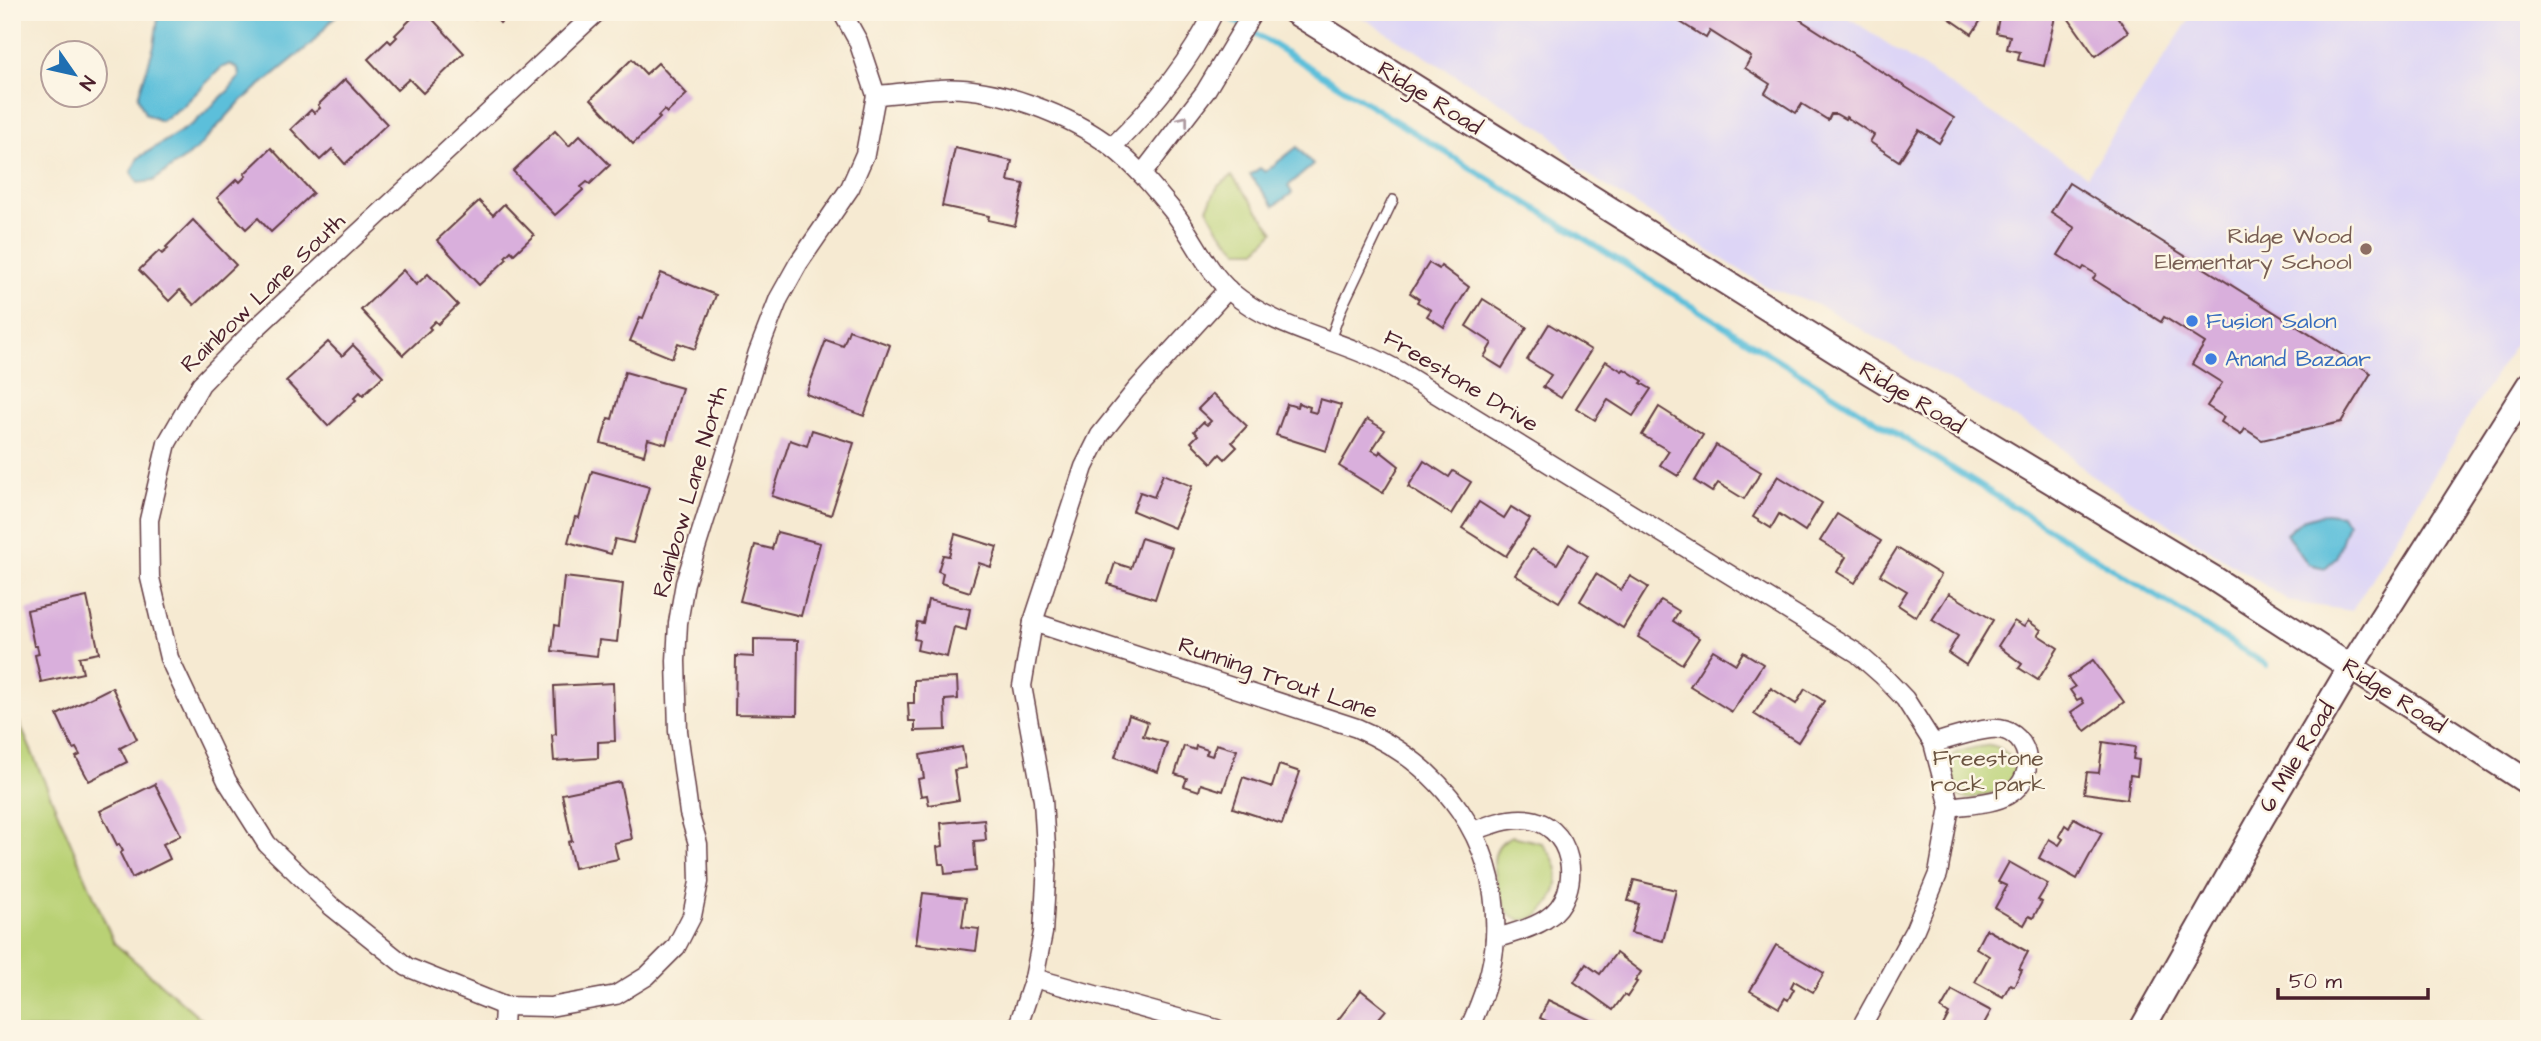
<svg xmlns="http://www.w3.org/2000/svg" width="2541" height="1041" viewBox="0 0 2541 1041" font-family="'Architects Daughter',sans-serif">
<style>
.built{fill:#ddd5f6}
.green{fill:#b9d175;stroke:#827850;stroke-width:2}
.water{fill:#5cbfda;stroke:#536f82;stroke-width:2}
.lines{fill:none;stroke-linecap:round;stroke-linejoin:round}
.stream{stroke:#5cbfda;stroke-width:6}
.building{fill:#d9afdc}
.lane-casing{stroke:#643d44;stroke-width:12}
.street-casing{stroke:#643d44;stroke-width:21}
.secondary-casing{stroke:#643d44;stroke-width:28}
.lane{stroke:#fff;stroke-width:9}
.street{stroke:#fff;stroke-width:18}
.secondary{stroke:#fff;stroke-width:24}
.oneway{stroke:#ae9aa0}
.education-dot{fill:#8d6e63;stroke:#fcf5e5;stroke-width:2.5}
.shop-dot{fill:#3f7fe0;stroke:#fcf5e5;stroke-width:2.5}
.labels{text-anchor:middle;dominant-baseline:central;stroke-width:5;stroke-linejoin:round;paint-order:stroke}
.street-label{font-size:23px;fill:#4a1f2b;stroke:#fcf5e5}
.education-label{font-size:23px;fill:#785e54;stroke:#fcf5e5;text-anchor:end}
.shop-label{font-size:23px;fill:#366cbe;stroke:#fcf5e5;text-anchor:start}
.park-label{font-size:23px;fill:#6b5441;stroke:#fcf5e5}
</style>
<rect width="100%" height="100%" fill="#fcf5e5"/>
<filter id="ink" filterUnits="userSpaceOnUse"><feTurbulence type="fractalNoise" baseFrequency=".0143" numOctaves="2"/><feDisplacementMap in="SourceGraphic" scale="14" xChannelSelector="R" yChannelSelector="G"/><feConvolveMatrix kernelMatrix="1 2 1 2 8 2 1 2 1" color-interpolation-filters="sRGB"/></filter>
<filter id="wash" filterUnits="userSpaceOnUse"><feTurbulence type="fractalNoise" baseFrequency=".00686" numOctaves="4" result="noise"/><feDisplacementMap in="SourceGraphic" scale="28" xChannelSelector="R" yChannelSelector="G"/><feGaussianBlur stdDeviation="1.57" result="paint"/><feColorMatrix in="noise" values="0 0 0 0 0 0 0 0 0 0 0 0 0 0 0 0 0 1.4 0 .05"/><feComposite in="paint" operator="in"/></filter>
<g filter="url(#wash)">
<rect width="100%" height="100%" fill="#f6ead2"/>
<polygon class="built" points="1353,12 1840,12 2087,176 2194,12 2529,12 2529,322 2468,418 2352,611 2291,602 2087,472 2055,441 1821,306 1767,287 1579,169 1550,133"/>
<g class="green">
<polygon points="1232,176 1274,232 1256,250 1238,250 1219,230 1207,208 1218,186"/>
<polygon points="12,706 114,943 213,1029 12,1029"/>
<path d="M1991,745c19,5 36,28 15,43 -6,4 -14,5 -21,7 -6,1 -14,5 -21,3 -20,-5 -25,-37 -5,-46 10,-4 22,-5 32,-7z"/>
<path d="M1512,836l30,7c4,6 10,12 12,18 17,35 -31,85 -51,43 -5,-10 -6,-22 -8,-33 -3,-16 1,-28 17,-35z"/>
</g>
<g class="water">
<polygon points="159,12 339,12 310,45 239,103 196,150 153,181 138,183 131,172 138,158 194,123 228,91 239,77 238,69 230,64 221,68 183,106 161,121 145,114 138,97 154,46"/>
<polygon points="1297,147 1313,165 1288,186 1292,193 1274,206 1250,175 1260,168 1265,172"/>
<polygon points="2326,513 2341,515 2348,523 2336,558 2325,568 2308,564 2286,534 2302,520"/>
</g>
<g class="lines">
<polyline class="stream" points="1221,12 2267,665"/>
</g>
<g id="blocks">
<g class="building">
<polygon points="418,12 426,12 464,53 423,93 409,79 397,90 368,59 388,40 391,43 397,37 395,35"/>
<polygon points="468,12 482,12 475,19"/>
<polygon points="490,12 511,12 500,23"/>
<polygon points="1678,12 1788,12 1954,118 1939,143 1919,130 1899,161 1870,142 1874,135 1846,117 1845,119 1836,114 1831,114 1828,120 1802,104 1796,113 1765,93 1770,84 1745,68 1751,57 1710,31 1706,38 1677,20 1681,14"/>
<polygon points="1940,12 1986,12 1972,34"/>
<polygon points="2000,12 2034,12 2055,17 2044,66 2018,60 2020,52 2007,49 2010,36 1996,33"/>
<polygon points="2070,12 2120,12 2116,15 2128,32 2095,56 2066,15"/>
<polygon points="632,59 646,74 658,63 687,94 667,113 664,110 658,116 660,118 633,144 591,99"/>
<polygon points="345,79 387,124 345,164 332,149 320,160 291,129 311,110 314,113 320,108 318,105"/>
<polygon points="555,131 569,146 580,135 610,165 590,184 587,182 581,187 583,190 555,215 513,171"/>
<polygon points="271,148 313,193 271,232 258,218 246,229 217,198 237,179 240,182 246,176 244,174"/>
<polygon points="955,148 1012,161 1008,181 1024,184 1015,226 988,220 989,216 942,206"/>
<polygon points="2069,183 2371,373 2341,422 2262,440 2245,429 2241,435 2221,422 2224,417 2207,406 2222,383 2192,364 2205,343 2164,317 2161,322 2093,279 2096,274 2084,267 2082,270 2058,255 2075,228 2051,212"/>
<polygon points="479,201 493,215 504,204 534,235 514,254 511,251 505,257 507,259 479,285 437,240"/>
<polygon points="193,220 236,265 194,305 180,290 169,301 139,270 159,251 162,254 168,249 166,247"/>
<polygon points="1429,263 1439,269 1441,266 1469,287 1444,327 1427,316 1431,310 1417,302 1419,299 1410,293"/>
<polygon points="403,270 416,285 428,274 458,305 438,324 435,321 429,327 431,329 403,355 361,310"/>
<polygon points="661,273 716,295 695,349 678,343 672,358 630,341 640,317 643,318"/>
<polygon points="1483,299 1527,327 1502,368 1484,357 1492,343 1466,326"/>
<polygon points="1549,324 1591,350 1561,398 1543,387 1551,375 1527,360"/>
<polygon points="849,330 890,345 864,416 806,394 826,340 843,346"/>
<polygon points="328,342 342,356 353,345 383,376 363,395 360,392 354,398 356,400 328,426 286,381"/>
<polygon points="1606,361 1622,371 1624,369 1643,381 1641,383 1651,389 1633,416 1608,400 1595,420 1576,408"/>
<polygon points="625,372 682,388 666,444 648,439 644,455 601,443 608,418 612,419"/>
<polygon points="1213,394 1247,426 1232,442 1237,447 1225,459 1220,454 1212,463 1191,442 1198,435 1194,431 1203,422 1207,425 1211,421 1198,409"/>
<polygon points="1320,399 1341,405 1326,451 1276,435 1287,404 1297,407 1298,403 1310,407 1309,411 1316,413"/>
<polygon points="1659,407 1703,435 1678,476 1660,465 1669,451 1642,435"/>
<polygon points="1367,419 1385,430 1372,450 1379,454 1380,451 1399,466 1383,493 1339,466"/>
<polygon points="812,430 854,443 831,515 772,496 790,440 807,446"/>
<polygon points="1716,445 1761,472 1744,499 1718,483 1712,492 1695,481"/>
<polygon points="1424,461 1449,477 1453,471 1471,482 1451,514 1408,487"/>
<polygon points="592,471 649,487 633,543 615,539 611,554 568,542 575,517 579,518"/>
<polygon points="1163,474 1192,486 1174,528 1133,511 1140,492 1154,497"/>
<polygon points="1778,476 1822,503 1805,531 1779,514 1771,528 1753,517"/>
<polygon points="1479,502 1504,518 1511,507 1530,519 1506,556 1462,528"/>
<polygon points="1837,514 1881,541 1855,583 1837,572 1846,557 1820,541"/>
<polygon points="777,532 820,543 801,616 740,601 755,545 772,549"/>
<polygon points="955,534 997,547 991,567 979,563 970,592 941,583 943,573 938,571 943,555 949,556"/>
<polygon points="1141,538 1172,548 1155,599 1108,584 1115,563 1131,568"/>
<polygon points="1569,544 1588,556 1559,602 1515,575 1532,549 1557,564"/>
<polygon points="1897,548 1941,575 1916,617 1898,605 1907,591 1880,575"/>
<polygon points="1596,574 1621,590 1630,576 1648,587 1623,628 1580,601"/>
<polygon points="564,577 623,584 617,642 599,640 597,656 552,651 555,625 559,626"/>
<polygon points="1949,593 1993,620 1966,665 1948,653 1958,636 1932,620"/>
<polygon points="87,597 99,653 79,657 83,673 41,682 35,655 39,654 37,646 34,646 27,610"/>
<polygon points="928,600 970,609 966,630 954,627 947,657 917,650 919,640 914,639 917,622 923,623"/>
<polygon points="1661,600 1679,611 1673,621 1699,638 1682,664 1638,637"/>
<polygon points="2014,621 2024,627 2028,621 2041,630 2038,635 2058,648 2038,680 2019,668 2022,664 1998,646"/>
<polygon points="754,639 798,640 797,715 735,714 736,656 754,657"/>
<polygon points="1713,650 1736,664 1743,652 1763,664 1732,712 1690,686"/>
<polygon points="2093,660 2124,702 2085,731 2071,712 2084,703 2081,698 2077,700 2070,690 2075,687 2068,678"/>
<polygon points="957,678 958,699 945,700 946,730 915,731 915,721 909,721 908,703 914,703 914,680"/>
<polygon points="613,683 615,741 598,742 598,758 554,761 552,735 556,734 554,686"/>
<polygon points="112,687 137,739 120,748 127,762 89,781 76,757 80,755 76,748 73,749 57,715"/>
<polygon points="1771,688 1796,704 1805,689 1824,701 1798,742 1754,714"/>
<polygon points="1129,715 1148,722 1143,736 1167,743 1158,772 1115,757"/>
<polygon points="2103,742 2135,747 2133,759 2139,760 2137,776 2130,775 2127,799 2084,793 2087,772 2099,773"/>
<polygon points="1216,744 1237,750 1223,791 1201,784 1199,791 1184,786 1187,778 1175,774 1184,746 1195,750 1196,746 1208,750 1206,754 1212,756"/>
<polygon points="962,747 966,768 954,770 959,800 929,805 927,795 921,796 918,779 924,778 920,755"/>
<polygon points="1279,765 1300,772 1282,824 1233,808 1243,777 1272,787"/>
<polygon points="620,782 632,839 614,843 618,859 574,868 568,842 572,841 562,794"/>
<polygon points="155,784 181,835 163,844 170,859 132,878 120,853 123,851 119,844 117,845 100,811"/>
<polygon points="2074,818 2102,833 2077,879 2039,858 2049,839 2059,845 2063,839 2059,836 2065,825 2069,828"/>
<polygon points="984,819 986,840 974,841 976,871 945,874 944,864 939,864 937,847 943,846 941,823"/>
<polygon points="2009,862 2048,884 2038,900 2042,902 2033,918 2029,916 2024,925 1995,908 2007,886 1998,882"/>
<polygon points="1634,880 1676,890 1663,941 1631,933 1639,904 1628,901"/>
<polygon points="923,893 966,898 962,927 979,929 976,951 916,944"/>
<polygon points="1986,929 2028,952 2019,969 2022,970 2014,986 2010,984 2003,997 1975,982 1989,956 1976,948"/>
<polygon points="1776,945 1824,973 1813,992 1794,981 1791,987 1794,989 1788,1000 1785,998 1779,1008 1750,991"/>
<polygon points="1616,953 1641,972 1635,981 1637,982 1627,997 1624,995 1613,1010 1574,982 1586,964 1600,974"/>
<polygon points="1361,990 1386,1010 1379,1018 1383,1021 1377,1029 1331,1029"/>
<polygon points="1952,990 1991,1011 1981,1029 1941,1029 1949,1014 1941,1009"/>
<polygon points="1548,1000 1603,1026 1601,1029 1563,1029 1540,1018"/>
</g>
</g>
</g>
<g filter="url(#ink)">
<use href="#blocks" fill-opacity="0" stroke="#643d44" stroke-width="2"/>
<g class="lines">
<g class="lane-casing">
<polyline id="lane" points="1330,340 1342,307 1393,200"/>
</g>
<g class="street-casing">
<g id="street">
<polyline points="597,12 253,331 201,384 167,443 149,520 150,578 169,658 227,781 267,844 331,906 407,967 504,1006 550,1007 616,995 647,976 676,947 692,916 699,882 698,844 689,813 678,731 676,661 678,623 685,583 758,352 779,298 798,264 850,188 865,154 876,95 858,41 842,12"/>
<path d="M876,95c21,-1 42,-5 63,-6 55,-4 132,26 174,59 23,18 41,40 59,62 21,26 34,60 59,82 49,41 114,47 168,79l458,282 26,23 22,23 28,44 17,64 -12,67 -23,55 -55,100"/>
<path d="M1112,147c40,-39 77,-84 102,-135"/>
<polyline points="1142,174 1205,92 1253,12"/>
<path d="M1033,622l324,106c85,37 143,113 138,209 -1,32 -13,63 -26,92"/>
<path d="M1933,743c18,-4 38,-12 57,-14 39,-4 51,47 18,66 -15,9 -40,9 -58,12"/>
<path d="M1474,831c15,-6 31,-12 47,-12 53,0 66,74 25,100 -14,10 -35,14 -51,20"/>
<polyline points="1034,978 1217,1029"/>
<polyline points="503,1029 504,1006"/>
<polyline points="1017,1029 1034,978 1043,933 1047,864 1043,800 1022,686 1033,622 1084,467 1100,435 1136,390 1228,289"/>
</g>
</g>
<g class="secondary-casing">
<g id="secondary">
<polyline points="1295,12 1871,373 2213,578 2529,783"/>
<polyline points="2142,1029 2261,819 2350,668 2529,385"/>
</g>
</g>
<use href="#lane" class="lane"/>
<use href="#street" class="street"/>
<use href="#secondary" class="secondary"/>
</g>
<defs><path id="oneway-chevron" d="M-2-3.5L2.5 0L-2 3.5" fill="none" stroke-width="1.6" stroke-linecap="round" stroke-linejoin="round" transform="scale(1.75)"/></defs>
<use class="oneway" href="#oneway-chevron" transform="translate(1184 120) rotate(-52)"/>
</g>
<circle class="education-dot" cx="2366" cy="249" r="7"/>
<g class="shop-dot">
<circle cx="2192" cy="321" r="7"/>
<circle cx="2211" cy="359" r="7"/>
</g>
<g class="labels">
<g class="street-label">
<text transform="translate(1430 98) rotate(32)">Ridge Road</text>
<text transform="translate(263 293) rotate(-44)">Rainbow Lane South</text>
<text transform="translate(1461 381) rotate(31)">Freestone Drive</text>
<text transform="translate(1912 398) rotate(31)">Ridge Road</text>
<text transform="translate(690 492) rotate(-74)">Rainbow Lane North</text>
<text transform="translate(1278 678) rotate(19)">Running Trout Lane</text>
<text transform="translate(2394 696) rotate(33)">Ridge Road</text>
<text transform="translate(2297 757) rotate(-59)">6 Mile Road</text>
</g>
<g class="education-label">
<text x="2352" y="236">Ridge Wood<tspan x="2352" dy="26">Elementary School</tspan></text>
</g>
<g class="shop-label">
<text x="2206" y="321">Fusion Salon</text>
<text x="2225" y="359">Anand Bazaar</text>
</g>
<g class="park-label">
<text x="1988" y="758">Freestone<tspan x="1988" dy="26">rock park</tspan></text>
</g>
</g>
<rect width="2541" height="1041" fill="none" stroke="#fcf5e5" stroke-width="42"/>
<g transform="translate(74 74) rotate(124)"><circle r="33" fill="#fcf5e5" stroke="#b59f9b" stroke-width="2"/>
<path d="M0-5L12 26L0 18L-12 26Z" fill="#1f6fb2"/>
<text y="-10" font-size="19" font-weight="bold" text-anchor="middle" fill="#4a1f2b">N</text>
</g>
<path d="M2278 988v10h150v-10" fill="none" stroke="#4a1f2b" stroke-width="3.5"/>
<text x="2289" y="988" font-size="21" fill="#4a1f2b" stroke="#fcf5e5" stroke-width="5" paint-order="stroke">50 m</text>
</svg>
